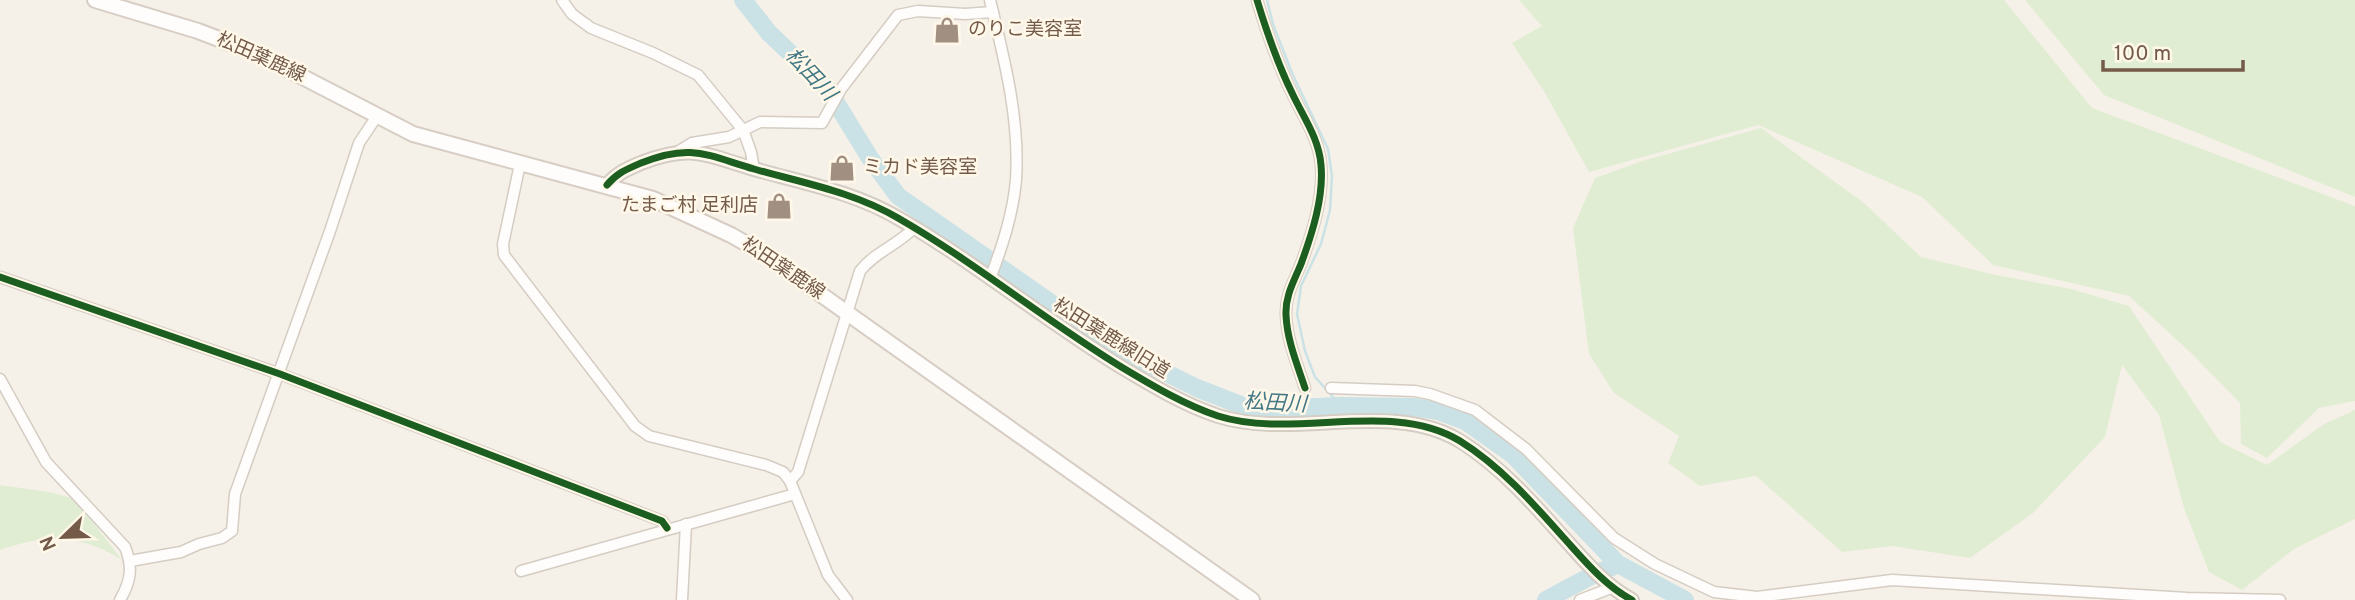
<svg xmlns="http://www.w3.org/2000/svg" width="2355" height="600" viewBox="0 0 2355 600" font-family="Overpass,'Noto Sans JP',sans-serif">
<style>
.green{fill:#e1edd3}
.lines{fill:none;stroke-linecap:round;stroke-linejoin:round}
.stream{stroke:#cae2e6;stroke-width:2.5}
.river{stroke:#cae2e6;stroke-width:18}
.minor-casing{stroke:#d5ccc3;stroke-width:13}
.tertiary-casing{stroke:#d5ccc3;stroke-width:16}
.secondary-casing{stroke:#d7cdc4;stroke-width:18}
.minor{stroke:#fefdfc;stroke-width:10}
.tertiary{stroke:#fefdfc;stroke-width:12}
.secondary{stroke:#fefdfc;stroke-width:14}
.cycleway-casing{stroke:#fff7e8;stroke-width:11}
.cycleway{stroke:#1b5e20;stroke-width:7}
.labels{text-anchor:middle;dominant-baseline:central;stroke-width:5;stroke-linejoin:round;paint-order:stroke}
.poi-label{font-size:19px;fill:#735a49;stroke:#fff7e8;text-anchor:start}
.street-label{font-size:19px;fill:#735a49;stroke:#fff7e8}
.water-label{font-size:21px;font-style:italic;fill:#437886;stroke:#fff7e8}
</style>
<rect width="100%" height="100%" fill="#f6f1e8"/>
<g class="green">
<polygon points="1519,0 2004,0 2092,108 2355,206 2355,401 2319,408 2267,458 2241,444 2240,403 2190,352 2129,296 1993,265 1922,197 1758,125 1589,172 1545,93 1512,43 1542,26"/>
<polygon points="2025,0 2355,0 2355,197 2104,95"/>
<polygon points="1761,128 1864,203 1921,257 1996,275 2071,289 2129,306 2220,442 2267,465 2324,424 2355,410 2355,519 2294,549 2242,590 2209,572 2184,508 2159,415 2122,365 2105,437 2033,513 1970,558 1892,546 1842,552 1756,476 1700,486 1668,463 1679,436 1614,393 1589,354 1573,228 1595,178 1642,161"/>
<path d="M0,485l49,7 26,7 47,61c-41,-26 -76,-26 -122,-10z"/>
</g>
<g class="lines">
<polyline class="stream" points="1267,0 1273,24 1292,73 1328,149 1332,176 1330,210 1321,244 1301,286 1297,314 1305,351 1315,377 1341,406"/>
<g class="river">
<polyline points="743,0 769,33 827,88 870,158 898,196 1081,324 1140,360 1197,388 1243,406 1264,409 1341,406 1414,407 1438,411 1465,421 1513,455 1618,564 1685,600"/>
<polyline points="1546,600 1589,577 1618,564"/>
</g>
<g class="minor-casing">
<g id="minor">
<polyline points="562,0 572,14 591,28 653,53 698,75 743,130 751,152 754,169"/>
<path d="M990,0c14,58 30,119 26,180 -3,34 -14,67 -26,99"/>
<path d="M1257,0c10,33 21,65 36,95 11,23 26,44 28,70 3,32 -9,69 -20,99 -7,17 -16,32 -15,51 1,25 11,49 19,73"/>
<polyline points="679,151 692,143 729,137 760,122 822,123 841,89 898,15 918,11 965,14 993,12"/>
<polyline points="520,164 503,244 504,255 635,426 649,436 766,465 783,472 790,481 828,575 847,600"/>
<polyline points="0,277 280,374 662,521 667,528"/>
<path d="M0,379l46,83 79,85c8,20 6,34 -5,53"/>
<polyline points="1331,388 1415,391 1430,394 1475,410 1526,449 1614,538 1655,564 1714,592 1757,597 1892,580 2187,598 2280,600"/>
<path d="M790,481l8,-9 62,-201c15,-19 36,-25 54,-43"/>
<polyline points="130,561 181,552 199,544 222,538 232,531 235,494 330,231 359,143 377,116"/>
<polyline points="521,571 795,494"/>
<polyline points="682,600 686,524"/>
<polyline points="1580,600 1611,588"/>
</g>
</g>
<g class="tertiary-casing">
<path id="tertiary" d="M607,185c10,-12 20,-16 34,-22 50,-20 65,-8 113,6 49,14 100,23 144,49 78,45 148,103 225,150 30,18 62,37 95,48 76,24 173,-17 242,25 40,25 72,61 103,96 21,23 41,48 69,63"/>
</g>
<g class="secondary-casing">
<polyline id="secondary" points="95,0 198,31 258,54 413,134 653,199 731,235 761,252 1252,600"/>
</g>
<use href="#minor" class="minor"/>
<use href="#tertiary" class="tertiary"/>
<use href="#secondary" class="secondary"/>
<g class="cycleway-casing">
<g id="cycleway">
<path d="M1257,0c10,33 21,65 36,95 11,23 26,44 28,70 3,32 -9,69 -20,99 -7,17 -16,32 -15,51 1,25 11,49 19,73"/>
<path d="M607,185c10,-12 20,-16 34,-22 50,-20 65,-8 113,6 49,14 100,23 144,49 78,45 148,103 225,150 30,18 62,37 95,48 76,24 173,-17 242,25 40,25 72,61 103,96 21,23 41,48 69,63"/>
<polyline points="0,277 280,374 662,521 667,528"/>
</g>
</g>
<use href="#cycleway" class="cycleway"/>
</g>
<defs>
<g id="shop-bare" transform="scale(2.1)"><path d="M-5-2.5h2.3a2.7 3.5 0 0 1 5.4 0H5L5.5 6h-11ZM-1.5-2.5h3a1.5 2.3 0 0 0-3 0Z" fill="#a18f81" stroke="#fff7e8" stroke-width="2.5" paint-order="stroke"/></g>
</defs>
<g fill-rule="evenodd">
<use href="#shop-bare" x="947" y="30"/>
<use href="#shop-bare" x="842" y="168"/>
<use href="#shop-bare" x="779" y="206"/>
</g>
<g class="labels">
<g class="poi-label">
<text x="968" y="30">のりこ美容室</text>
<text x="863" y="168">ミカド美容室</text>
<text x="758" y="206" text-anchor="end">たまご村 足利店</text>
</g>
<g class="street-label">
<text transform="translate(261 58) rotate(24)">松田葉鹿線</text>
<text transform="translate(783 269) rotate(34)">松田葉鹿線</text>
<text transform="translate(1111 339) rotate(32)">松田葉鹿線旧道</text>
</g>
<g class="water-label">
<text transform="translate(810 75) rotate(47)">松田川</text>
<text transform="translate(1275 404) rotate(3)">松田川</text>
</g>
</g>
<g transform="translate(63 537) rotate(247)" stroke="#fff7e8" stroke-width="5" paint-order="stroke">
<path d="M0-5L12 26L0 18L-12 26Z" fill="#735a49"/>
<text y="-10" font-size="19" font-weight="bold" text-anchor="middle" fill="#735a49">N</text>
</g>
<path d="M2103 60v10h140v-10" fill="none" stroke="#735a49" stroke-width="3.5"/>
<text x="2114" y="60" font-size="21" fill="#735a49" stroke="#fff7e8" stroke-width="5" paint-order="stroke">100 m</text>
</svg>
